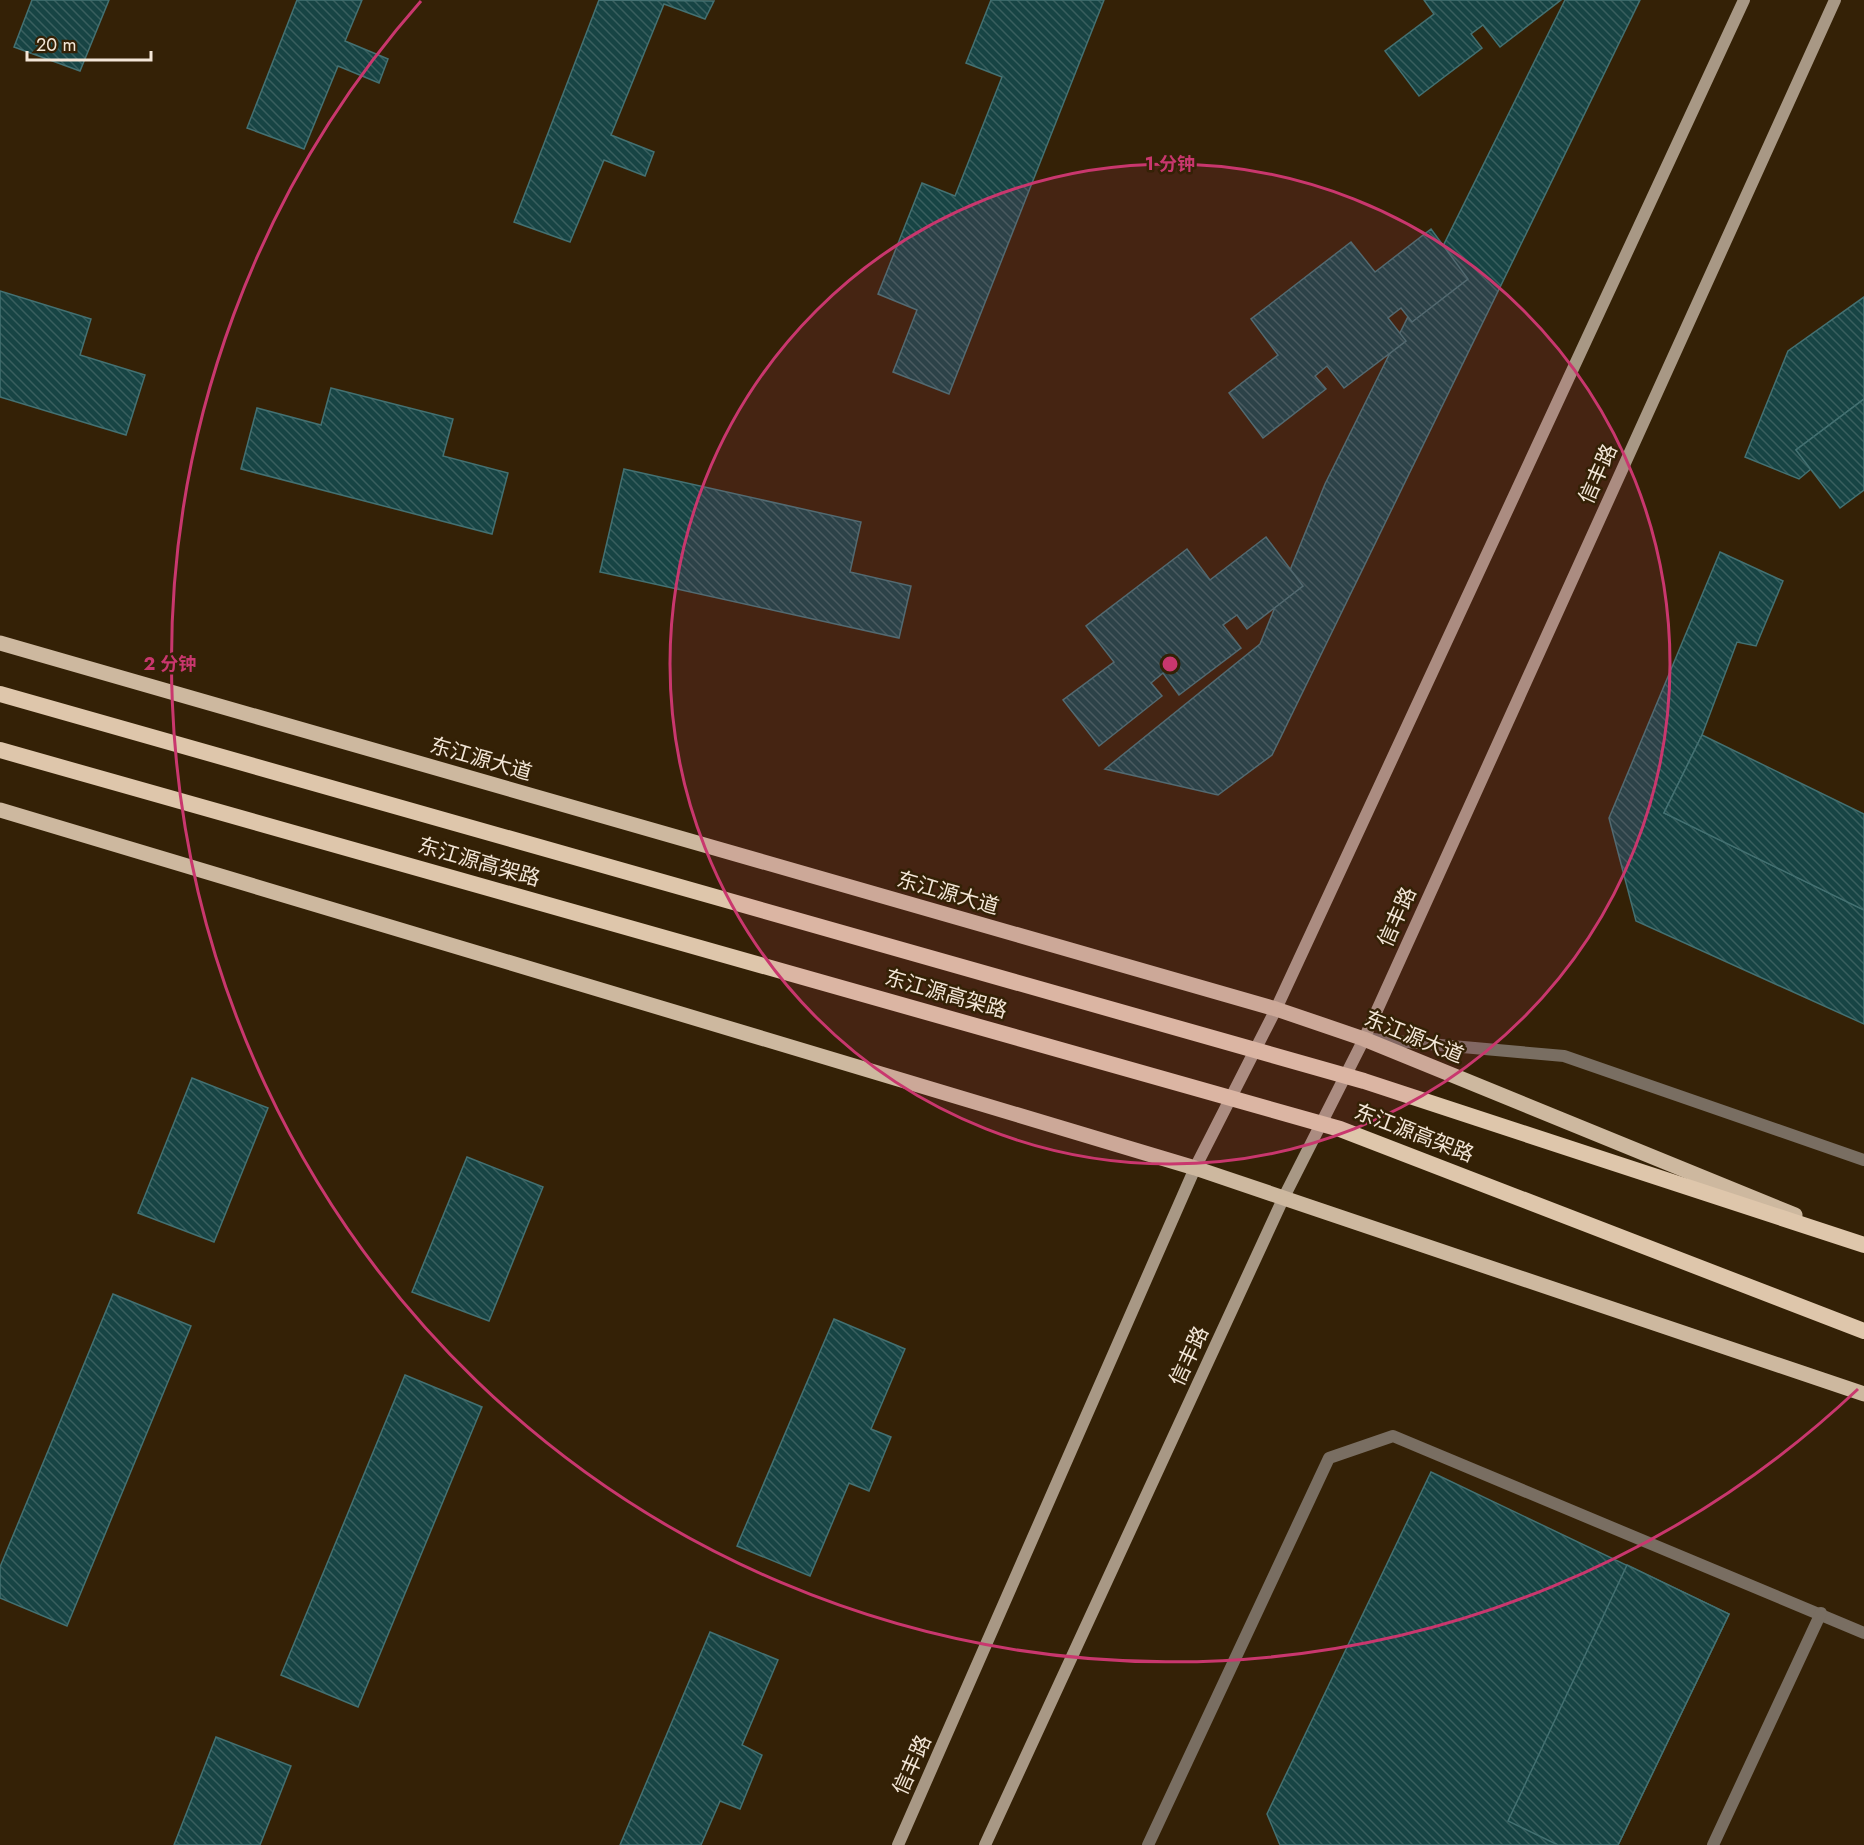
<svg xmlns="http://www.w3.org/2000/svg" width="1864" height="1845" viewBox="0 0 1864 1845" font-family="Jost,'Noto Sans SC',sans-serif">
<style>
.building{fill:url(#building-back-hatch);stroke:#447172;stroke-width:1.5}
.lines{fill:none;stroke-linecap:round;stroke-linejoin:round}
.service{stroke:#796e62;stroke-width:12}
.tertiary{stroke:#796e62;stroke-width:12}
.secondary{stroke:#a89885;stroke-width:12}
.primary{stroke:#cdb89f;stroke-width:15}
.trunk-bridge{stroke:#dec6ab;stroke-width:16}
.ring{fill:none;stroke:#c9376e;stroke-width:3}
.labels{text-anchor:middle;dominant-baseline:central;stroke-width:5;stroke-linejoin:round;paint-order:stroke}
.street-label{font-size:21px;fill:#f3e6d7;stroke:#342106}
.centre{fill:#c9376e;stroke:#342106;stroke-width:3}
.ring-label{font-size:18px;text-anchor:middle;font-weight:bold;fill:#c9376e;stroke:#342106;stroke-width:5;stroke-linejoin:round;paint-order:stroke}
</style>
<defs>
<pattern id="building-back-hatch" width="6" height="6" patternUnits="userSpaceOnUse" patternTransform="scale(1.5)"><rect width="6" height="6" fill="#174444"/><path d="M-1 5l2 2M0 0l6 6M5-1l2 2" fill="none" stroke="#395f5e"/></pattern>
</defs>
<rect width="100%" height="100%" fill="#342106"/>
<g class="building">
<polygon points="32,0 109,0 80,71 14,47"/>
<polygon points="297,0 362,0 345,41 388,59 379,83 338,66 304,149 247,128"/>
<polygon points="599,0 714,1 705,19 664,4 611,135 654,152 645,176 604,160 570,242 514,222"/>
<polygon points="991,0 1104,0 949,394 893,372 917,310 878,294 922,183 955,196 1002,77 966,63"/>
<polygon points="1424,0 1561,0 1500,47 1483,25 1471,34 1482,48 1419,96 1385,51 1434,14"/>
<polygon points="1565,0 1640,0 1272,755 1218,795 1105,769 1260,644 1325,484"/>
<polygon points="1431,229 1468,279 1412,322 1401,308 1388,318 1406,341 1344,388 1327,366 1315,376 1326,389 1263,438 1229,393 1278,355 1251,319 1351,242 1375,272"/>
<polygon points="0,291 91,319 80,355 145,375 126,435 0,397"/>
<polygon points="1864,297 1864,399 1796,450 1811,469 1799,479 1745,457 1788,351"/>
<polygon points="331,388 453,419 443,456 508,473 492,534 241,469 257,408 321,425"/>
<polygon points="1864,399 1864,490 1840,508 1796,450"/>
<polygon points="624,469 861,522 850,572 911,586 899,638 600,572"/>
<polygon points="1266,537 1303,586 1247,629 1237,615 1223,625 1241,648 1179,695 1163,673 1151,683 1162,696 1099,746 1063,700 1114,662 1086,626 1187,549 1210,580"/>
<polygon points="1720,552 1783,581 1756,646 1737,642 1702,735 1664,813 1864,910 1864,1024 1636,921 1609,818"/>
<polygon points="1702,735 1864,814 1864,910 1664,813"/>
<polygon points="192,1078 268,1108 214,1242 138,1213"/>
<polygon points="467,1157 543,1187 489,1321 412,1292"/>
<polygon points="113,1294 191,1326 67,1626 0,1598 0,1567"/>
<polygon points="834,1319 905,1349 871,1429 891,1437 869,1491 849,1483 810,1576 737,1546"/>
<polygon points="405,1375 482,1407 358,1707 281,1675"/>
<polygon points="1431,1472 1729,1614 1618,1845 1280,1845 1267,1814"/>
<polygon points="1627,1565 1729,1614 1618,1845 1558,1845 1508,1821"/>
<polygon points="710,1632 778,1660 742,1745 762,1755 740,1809 720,1801 701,1845 620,1845"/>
<polygon points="216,1737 291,1766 260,1845 174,1845"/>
</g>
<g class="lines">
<g class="service">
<polyline points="1148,1845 1329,1458 1393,1436 1864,1633"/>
<polyline points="1713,1845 1821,1613"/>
</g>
<polyline class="tertiary" points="1373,1039 1564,1056 1864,1160"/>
<g class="secondary">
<polyline points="898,1845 1195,1168 1276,1009 1744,0"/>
<polyline points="985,1845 1283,1199 1364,1039 1835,0"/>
</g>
<g class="primary">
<polyline points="0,643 1276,1009 1364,1039 1795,1215"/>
<polyline points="0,810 1195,1168 1864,1394"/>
</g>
<g class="trunk-bridge">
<polyline points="0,694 1364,1081 1864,1245"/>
<polyline points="0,750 1340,1129 1864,1331"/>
</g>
</g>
<circle cx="1170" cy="664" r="500" fill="#c9376e" fill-opacity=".12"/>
<g class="ring">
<circle cx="1170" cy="664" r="500"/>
<path d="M1858 1389A1000 1000 0 0 1 421 1"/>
</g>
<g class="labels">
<g class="street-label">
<text transform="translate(1598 474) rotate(-66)">信丰路</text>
<text transform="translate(481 759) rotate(16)">东江源大道</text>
<text transform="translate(479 862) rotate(16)">东江源高架路</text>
<text transform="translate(948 893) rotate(16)">东江源大道</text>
<text transform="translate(1397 917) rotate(-66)">信丰路</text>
<text transform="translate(946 994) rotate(16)">东江源高架路</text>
<text transform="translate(1414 1037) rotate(22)">东江源大道</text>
<text transform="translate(1414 1133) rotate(21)">东江源高架路</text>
<text transform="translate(1189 1356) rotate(-65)">信丰路</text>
<text transform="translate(912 1765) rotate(-66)">信丰路</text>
</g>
</g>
<circle cx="1170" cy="664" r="9" class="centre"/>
<g class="ring-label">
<text x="1170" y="170">1 分钟</text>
<text x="170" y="670">2 分钟</text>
</g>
<path d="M27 51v9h124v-9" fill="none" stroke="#f3e6d7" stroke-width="3"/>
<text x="36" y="51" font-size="18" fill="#f3e6d7" stroke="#342106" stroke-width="4.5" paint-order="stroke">20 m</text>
</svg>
